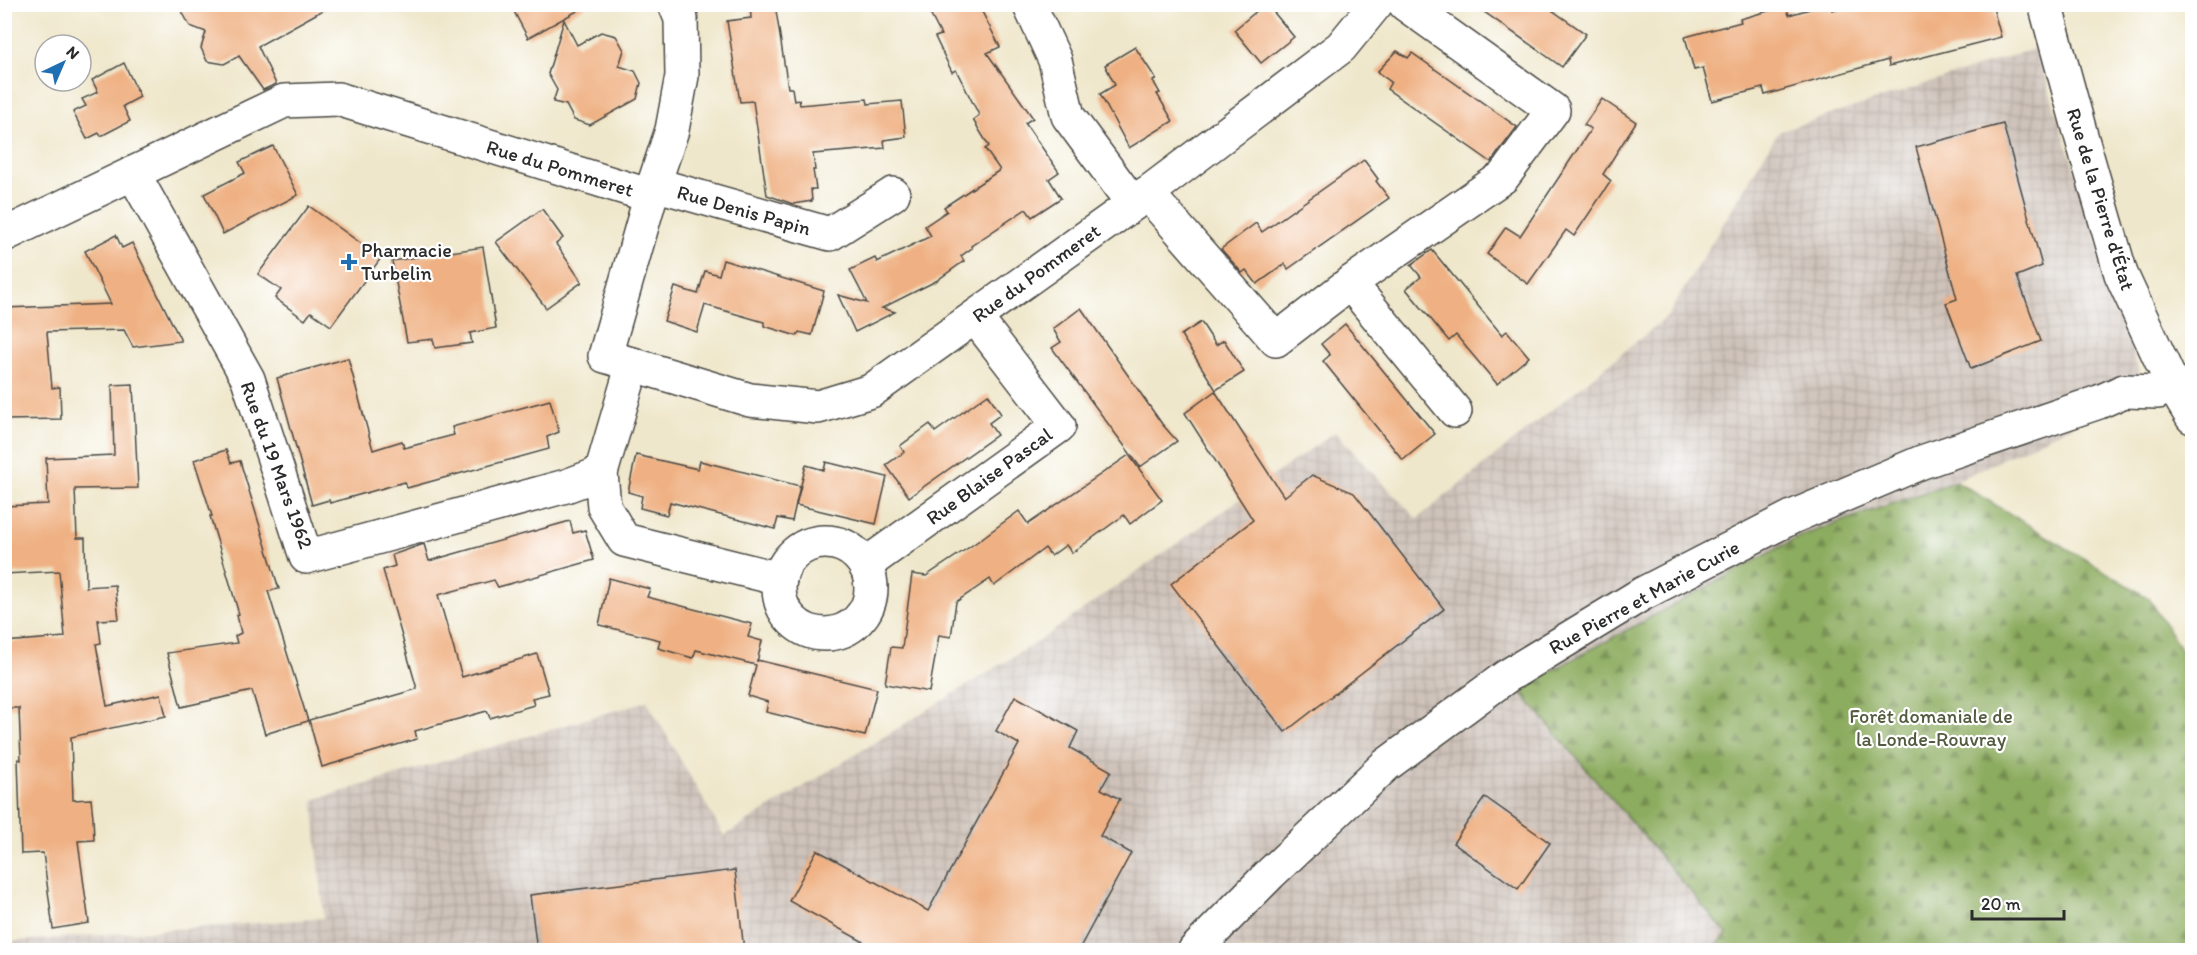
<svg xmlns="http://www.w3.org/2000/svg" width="2197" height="955" viewBox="0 0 2197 955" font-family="Itim,sans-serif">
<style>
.industrial{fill:url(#industrial-grid)}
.forest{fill:url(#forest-firs);stroke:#5c6c45;stroke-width:1.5}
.building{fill:#efb183}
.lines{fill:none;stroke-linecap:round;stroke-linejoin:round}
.minor-casing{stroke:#484743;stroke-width:36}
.tertiary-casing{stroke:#484743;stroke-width:36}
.minor{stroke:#fff;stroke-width:33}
.tertiary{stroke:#fff;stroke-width:33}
.poi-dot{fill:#1f6fb2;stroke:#fff;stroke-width:2}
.labels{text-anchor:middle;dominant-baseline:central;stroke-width:4.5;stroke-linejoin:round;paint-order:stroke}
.street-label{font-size:20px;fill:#2b2b2b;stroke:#fff}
.poi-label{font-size:20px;fill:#2b2b2b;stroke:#fff;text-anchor:start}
.park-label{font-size:20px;fill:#535a3e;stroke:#fff}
</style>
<defs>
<pattern id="industrial-grid" width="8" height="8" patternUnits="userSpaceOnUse" patternTransform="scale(1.5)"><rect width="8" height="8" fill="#cec2b9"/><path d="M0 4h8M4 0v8" fill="none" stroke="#b1a79f"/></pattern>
<pattern id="forest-firs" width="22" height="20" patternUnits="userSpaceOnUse" patternTransform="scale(1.5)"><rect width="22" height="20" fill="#8cac5f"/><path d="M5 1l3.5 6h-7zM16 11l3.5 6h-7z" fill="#738c4f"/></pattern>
</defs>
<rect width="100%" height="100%" fill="#fff"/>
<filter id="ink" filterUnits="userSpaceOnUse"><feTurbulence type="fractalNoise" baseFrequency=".0167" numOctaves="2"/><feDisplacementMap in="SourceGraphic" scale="12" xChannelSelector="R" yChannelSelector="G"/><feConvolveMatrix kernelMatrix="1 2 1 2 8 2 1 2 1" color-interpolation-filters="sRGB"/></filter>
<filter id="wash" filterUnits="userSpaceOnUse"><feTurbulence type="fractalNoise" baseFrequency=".008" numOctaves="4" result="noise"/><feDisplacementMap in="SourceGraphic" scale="24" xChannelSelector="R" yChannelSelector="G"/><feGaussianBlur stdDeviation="1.35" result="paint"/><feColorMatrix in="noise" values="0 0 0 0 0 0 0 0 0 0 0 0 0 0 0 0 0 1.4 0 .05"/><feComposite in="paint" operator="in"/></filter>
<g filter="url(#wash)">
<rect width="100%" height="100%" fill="#efe7cb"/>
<polygon class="industrial" points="2036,48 2145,391 1956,481 1801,536 1518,689 1728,934 1713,950 5,950 5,942 324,918 313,800 647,701 724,836 1040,640 1335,432 1417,519 1667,317 1778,132"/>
<polygon class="forest" points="1956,481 2149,598 2192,668 2192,950 1713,950 1727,934 1518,689 1801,536"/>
<g id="blocks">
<g class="building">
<polygon points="178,4 334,4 258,46 276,84 263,90 239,56 224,64 207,61 201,48 206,32 190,26"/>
<polygon points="510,4 590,4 528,38"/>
<polygon points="750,4 775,4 788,88 792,88 794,101 799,100 800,105 867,99 868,104 902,101 906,137 884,140 885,148 813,154 815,170 813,170 816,189 811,189 812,201 793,204 767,195 753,101 740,102 727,21 751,18"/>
<polygon points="925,4 978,4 1000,47 987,53 1033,118 1025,123 1059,172 1049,179 1061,198 1032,217 1026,209 971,246 972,248 961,256 964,261 936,281 882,308 895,312 855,332 838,295 867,303 850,270 875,258 877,262 931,236 925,226 947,211 944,207 1000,170 985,149 989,146 973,120 979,115 956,70 952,72 935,37 941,35"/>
<polygon points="1265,4 1267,4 1294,37 1261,63 1234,30"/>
<polygon points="1473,4 1543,4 1586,34 1562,67"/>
<polygon points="1827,4 1830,4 1832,10 1853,4 1992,4 2001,37 1889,66 1888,60 1765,95 1763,88 1712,101 1703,68 1694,70 1685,37 1741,22 1740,19 1786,6 1789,15"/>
<polygon points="564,20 577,45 601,32 616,36 624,50 619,66 635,71 641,83 637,99 590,125 574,120 566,105 553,102 557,90 548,74"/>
<polygon points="1135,47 1156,79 1153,81 1160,93 1157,94 1173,121 1129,148 1100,94 1115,85 1105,65"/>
<polygon points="1397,51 1408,58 1412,53 1517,127 1491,162 1387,89 1391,82 1377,72"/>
<polygon points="124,63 140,97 123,106 130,121 101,136 99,133 87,139 73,112 86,106 82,99 98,92 92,80"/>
<polygon points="1602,99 1636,122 1603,174 1611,181 1574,236 1566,230 1528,284 1487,254 1506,227 1520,236 1591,129 1584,125"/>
<polygon points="2003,124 2042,266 2017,276 2041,341 1971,369 1946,303 1957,299 1916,147"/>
<polygon points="273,146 298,195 223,234 204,194 245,173 239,162"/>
<polygon points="1364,160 1378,179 1376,181 1389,198 1288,269 1285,264 1257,284 1246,270 1242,273 1221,249 1256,223 1262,232"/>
<polygon points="309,206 381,258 331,326 311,312 305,320 275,298 281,290 258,274"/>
<polygon points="542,209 563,238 556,244 582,282 546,308 496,242"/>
<polygon points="116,235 122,248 132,243 181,341 133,347 124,330 47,332 52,388 60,387 61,419 4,420 4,308 111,304 85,251"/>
<polygon points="483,247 496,328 470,333 472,343 435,348 433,339 407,342 392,261"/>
<polygon points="1432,250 1502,335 1507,331 1529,357 1497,384 1456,335 1449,341 1406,289 1421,277 1411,265"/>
<polygon points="723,260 824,291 812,335 799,332 797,336 764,326 764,322 705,305 697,332 664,321 675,287 698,294 705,271 719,275"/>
<polygon points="1081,308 1162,424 1177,441 1140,467 1052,348 1061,342 1053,329"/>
<polygon points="1201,322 1216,345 1224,340 1244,372 1216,390 1181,335"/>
<polygon points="1345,324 1435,434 1403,460 1323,361 1330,355 1321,344"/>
<polygon points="348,358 373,450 402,441 404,448 454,435 452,427 550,400 559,432 547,437 549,449 407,488 405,482 330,503 329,500 312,505 277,378"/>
<polygon points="133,384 138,488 75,489 77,538 85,538 86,587 115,585 119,619 98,620 101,643 96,644 107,706 161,694 166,716 71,737 73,800 91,799 93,817 94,840 78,841 89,923 53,929 43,853 21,854 18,759 21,760 19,708 6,708 4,642 65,637 59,571 4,574 4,506 48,504 46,458 114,455 112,385"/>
<polygon points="1215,391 1284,497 1312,475 1354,493 1444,609 1285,732 1171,584 1253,520 1185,413"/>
<polygon points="988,394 1001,414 989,423 997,435 909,497 886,465 904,452 900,446 930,424 935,432"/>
<polygon points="226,450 231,463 240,461 279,589 268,591 308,721 265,734 252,691 181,707 167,653 237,643 235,636 241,633 237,615 239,614 210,516 212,516 194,460"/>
<polygon points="636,455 698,469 700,461 800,486 792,521 778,518 775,529 670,502 667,515 640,508 642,496 628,492"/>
<polygon points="1129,455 1162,500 1130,524 1124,515 1072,553 1066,545 1051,556 1045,548 994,586 990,579 956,602 951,637 939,635 929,692 885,684 891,647 902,648 912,574 926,576 974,544 1019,511 1028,524"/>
<polygon points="826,462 887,477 876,524 796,505 806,465 824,470"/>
<polygon points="570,521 573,533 585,530 594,560 498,587 494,580 438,595 462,677 537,654 549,694 532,698 534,705 490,718 487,711 415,731 417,739 322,767 309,720 417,689 383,570 395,566 392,555 424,544 429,561"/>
<polygon points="609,578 650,589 647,597 752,624 748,637 762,641 757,662 757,660 877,689 865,736 766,712 768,702 748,696 756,665 696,650 693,658 658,648 660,640 599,625"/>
<polygon points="1015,696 1078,731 1070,748 1111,771 1101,789 1120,799 1100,836 1131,853 1078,951 880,951 789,901 817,850 928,911 1019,744 996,731"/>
<polygon points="1485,797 1550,843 1518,889 1453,843"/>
<polygon points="735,870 744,951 537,951 530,895"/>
</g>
</g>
</g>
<g filter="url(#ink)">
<use href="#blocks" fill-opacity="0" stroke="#484743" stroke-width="1.5"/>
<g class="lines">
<g class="minor-casing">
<g id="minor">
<polyline points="675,4 681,19 682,76 672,130 654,184 605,356 750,400 818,407 871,391 1133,204 1341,47 1376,4"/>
<polyline points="1029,4 1055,60 1068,116 1133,204"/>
<polyline points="133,173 248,379 306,557 566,486 601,473"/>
<polyline points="654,184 830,234 893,194"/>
<polyline points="1147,193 1276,340 1350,283 1503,177 1553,110 1405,4"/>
<polyline points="4,235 284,101 338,99 651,196"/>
<polyline points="1350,283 1455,411"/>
<polyline points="633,364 601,473 604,507 624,540 780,579"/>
<circle cx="825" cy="588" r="46"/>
<polyline points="865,565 1059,426 975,317"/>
<polyline points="1195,950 1270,874 1386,765 1507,676 1563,642 1642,594 1792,517 1922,462 2099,402 2124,391 2158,392 2172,384"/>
</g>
</g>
<g class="tertiary-casing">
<polyline id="tertiary" points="2045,4 2082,139 2121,274 2172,384 2192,417"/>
</g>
<use href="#minor" class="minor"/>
<use href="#tertiary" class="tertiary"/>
</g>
</g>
<path class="poi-dot" d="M346 253h6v6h6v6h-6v6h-6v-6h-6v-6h6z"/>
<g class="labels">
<g class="street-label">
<text transform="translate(560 168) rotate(17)">Rue du Pommeret</text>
<text transform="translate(2101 199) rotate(73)">Rue de la Pierre d'État</text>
<text transform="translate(744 210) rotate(16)">Rue Denis Papin</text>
<text transform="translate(1036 273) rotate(-36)">Rue du Pommeret</text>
<text transform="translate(277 465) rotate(70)">Rue du 19 Mars 1962</text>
<text transform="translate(989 476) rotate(-36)">Rue Blaise Pascal</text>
<text transform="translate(1644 597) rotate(-29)">Rue Pierre et Marie Curie</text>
</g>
<g class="poi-label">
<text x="361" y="250">Pharmacie<tspan x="361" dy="23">Turbelin</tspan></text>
</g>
<g class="park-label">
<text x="1931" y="716">Forêt domaniale de<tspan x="1931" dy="23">la Londe-Rouvray</tspan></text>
</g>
</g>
<rect width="2197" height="955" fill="none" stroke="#fff" stroke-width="24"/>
<g transform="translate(63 63) rotate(44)"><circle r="28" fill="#ffffff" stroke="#aaaaaa" stroke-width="1.5"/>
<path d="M0-4.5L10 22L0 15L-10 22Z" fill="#1f6fb2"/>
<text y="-9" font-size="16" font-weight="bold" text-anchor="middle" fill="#2b2b2b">N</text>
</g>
<path d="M1972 910v9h92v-9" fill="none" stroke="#2b2b2b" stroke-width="3"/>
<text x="1981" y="910" font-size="18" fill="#2b2b2b" stroke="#ffffff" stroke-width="4.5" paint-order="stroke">20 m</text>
</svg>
